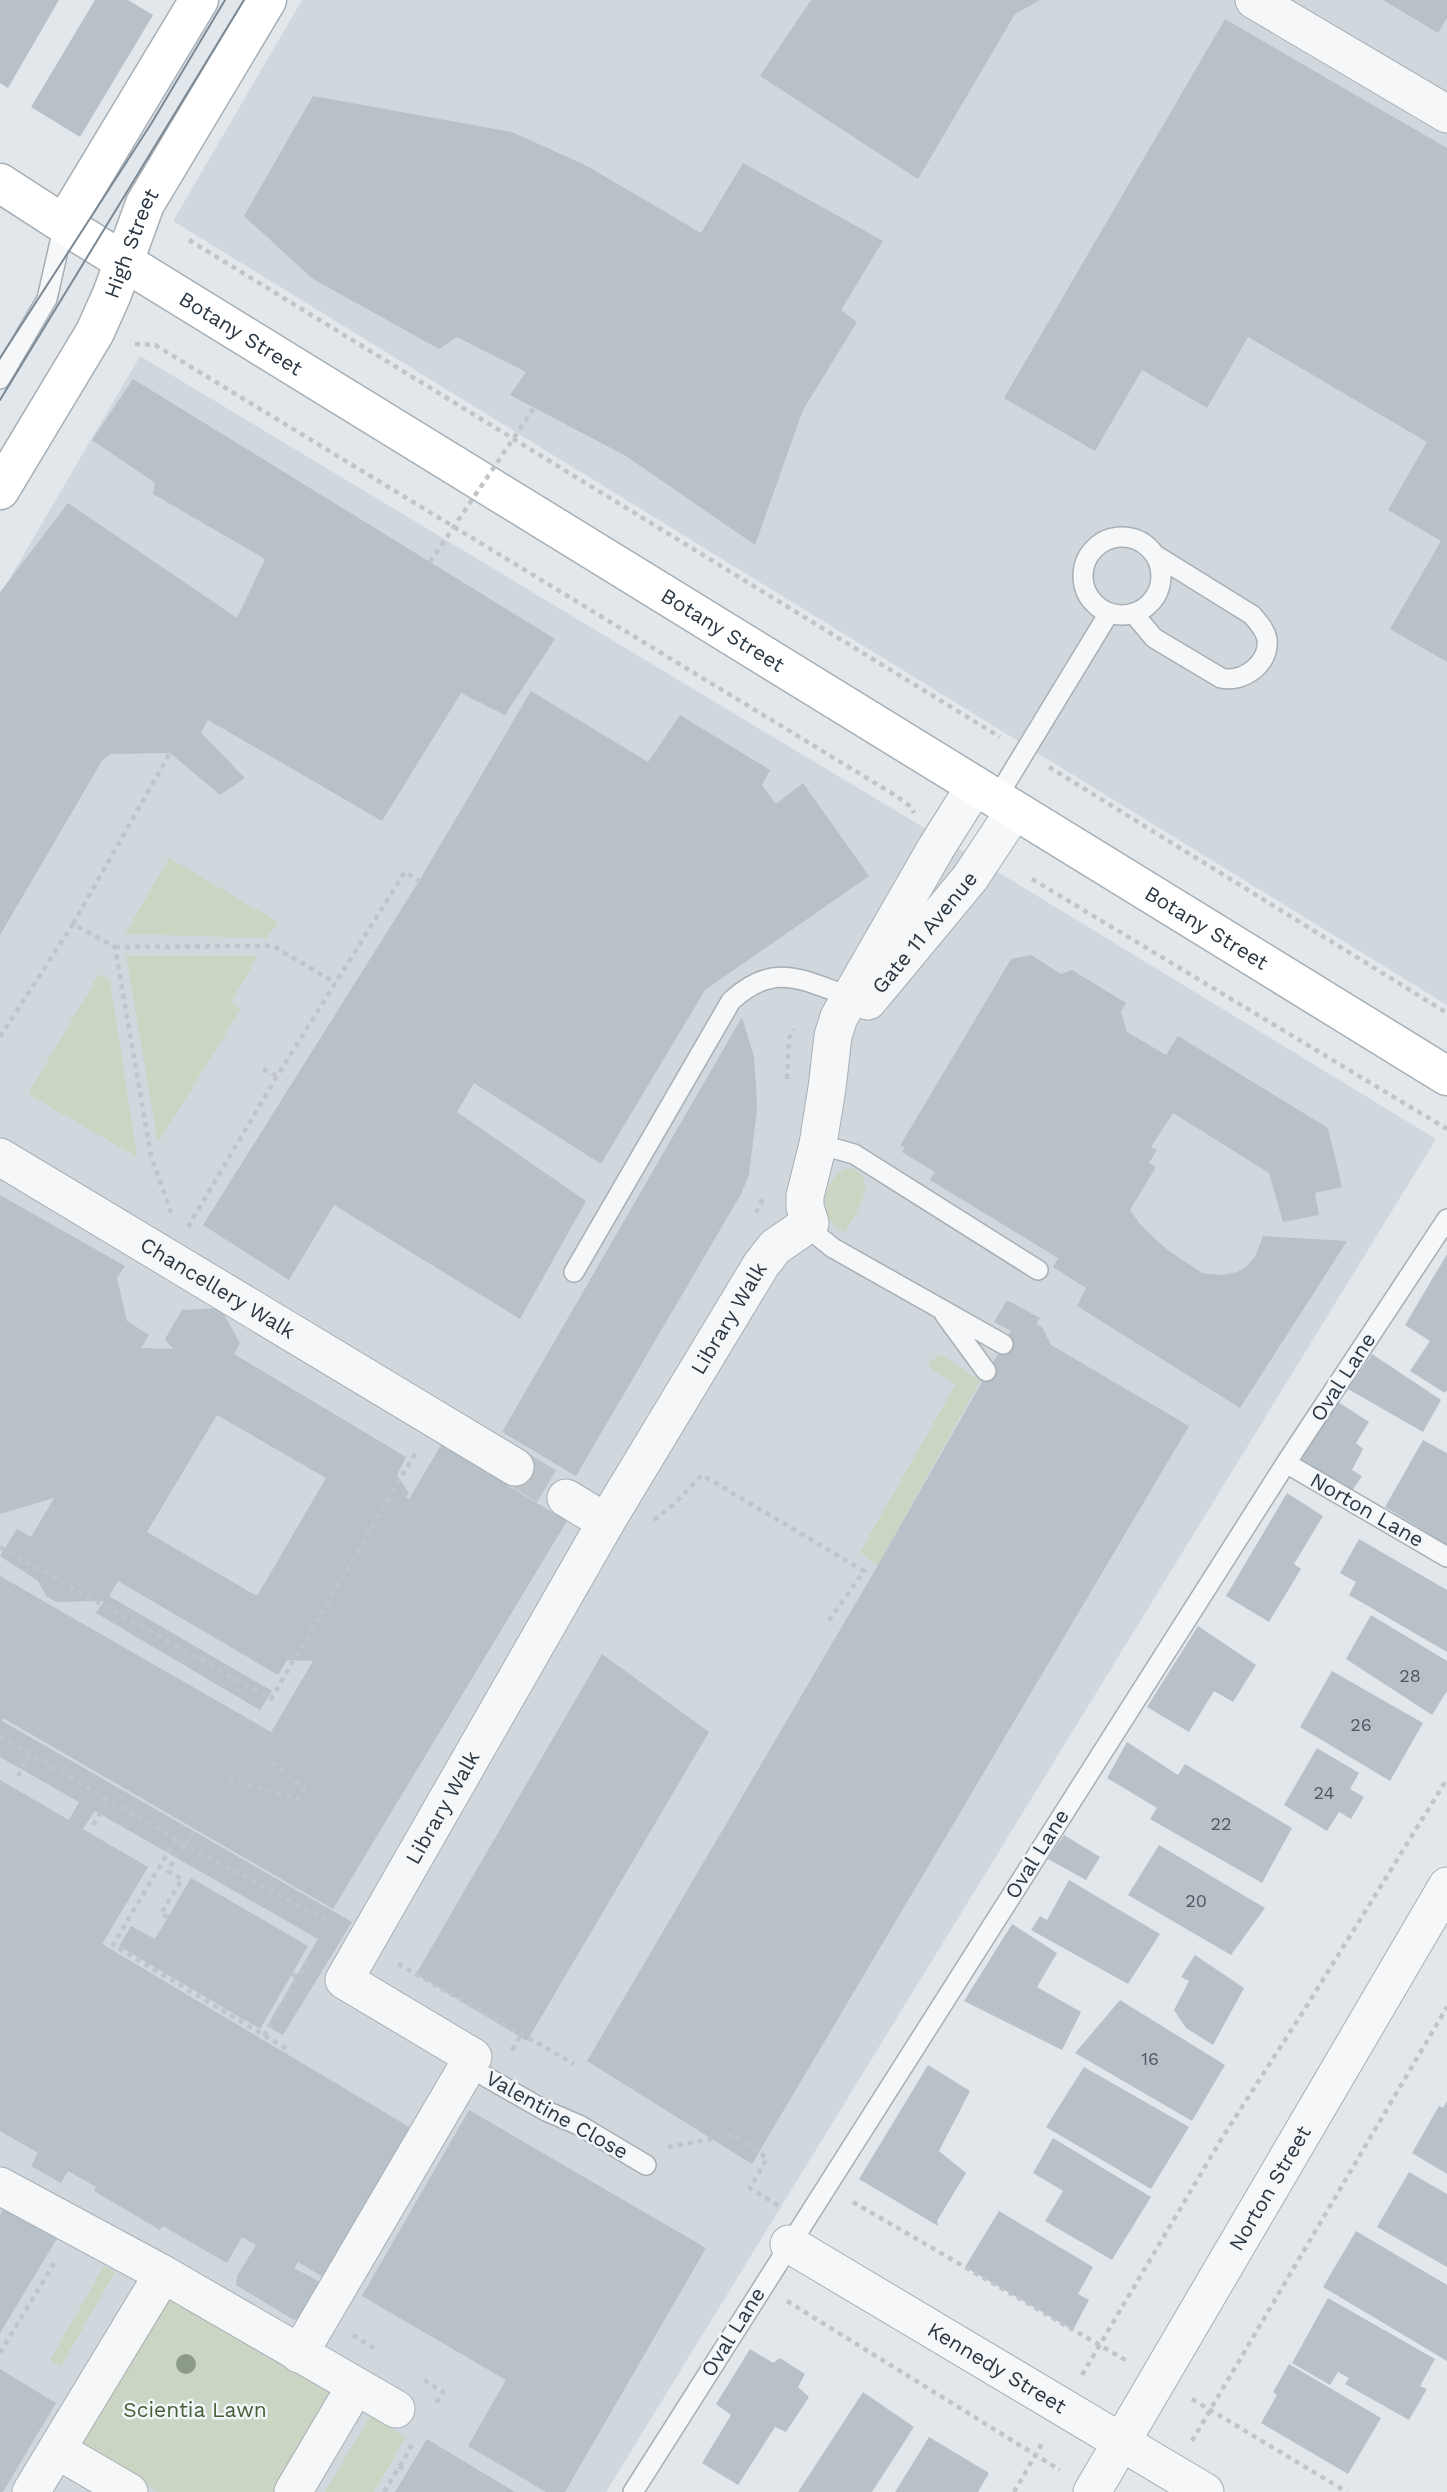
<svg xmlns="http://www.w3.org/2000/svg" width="1447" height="2492" font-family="'Work Sans',sans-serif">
  <rect width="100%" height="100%" fill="#e2e7eb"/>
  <path fill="#d0d7dd" d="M 302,0 L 1447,0 L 1447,1005 L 173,221 Z
    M 140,356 L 1011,880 L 1436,1139 L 606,2492 L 0,2492 L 0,595 Z"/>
  <path fill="#cbd5c3" d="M 169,858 L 278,922 L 267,938 L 125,934 Z
    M 126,956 L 258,956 L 231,1002 L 241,1009 L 158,1143 Z
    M 99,974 L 110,980 L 137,1157 L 28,1094 Z
    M 850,1168 C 882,1177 854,1215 845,1233 C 840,1230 835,1228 832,1223 C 818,1204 827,1173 850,1168 Z
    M 941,1355 L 980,1381 L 878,1565 L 860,1552 L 956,1384 L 928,1367 L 930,1361 Z
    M 104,2266 L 115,2272 L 61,2366 L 50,2360 Z
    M 165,2297 L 334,2396 L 278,2492 L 159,2492 L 78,2445 Z
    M 370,2416 L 406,2437 L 374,2492 L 325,2492 Z"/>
  <path fill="#b9c1c8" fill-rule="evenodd" d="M 0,0 L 59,0 L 8,88 L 0,83 Z
    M 95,0 L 128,0 L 153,15 L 80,137 L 31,107 Z
    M 811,0 L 1040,0 L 1015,14 L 918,179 L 760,76 Z
    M 1383,0 L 1447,0 L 1447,18 L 1438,33 Z
    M 1225,19 L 1447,148 L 1447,662 L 1390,629 L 1441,541 L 1388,510 L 1427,442 L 1248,337 L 1207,408 L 1142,370 L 1095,451 L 1004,398 Z
    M 313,96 L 512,132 L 587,166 L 701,233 L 743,163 L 883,241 L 841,310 L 857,322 L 803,410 L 755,545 L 626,456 L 510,395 L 526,372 L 457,337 L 439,349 L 313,279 L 244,216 Z
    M 133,379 L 555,639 L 505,715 L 461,693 L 382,821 L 208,720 L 201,733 L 245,778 L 220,795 L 170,753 L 110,754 L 102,761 L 0,935 L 0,592 L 68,503 L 237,618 L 265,559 L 153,494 L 155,483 L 92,440 Z
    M 531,691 L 648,762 L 680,715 L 770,770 L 762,785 L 776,804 L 803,783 L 869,876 L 705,990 L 601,1164 L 474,1083 L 457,1112 L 586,1201 L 520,1319 L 334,1205 L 289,1280 L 203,1225 L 419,881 Z
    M 1031,955 L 1061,974 L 1072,970 L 1126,1003 L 1121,1012 L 1127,1032 L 1166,1055 L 1178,1036 L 1328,1128 L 1342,1187 L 1315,1193 L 1319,1215 L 1283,1222 L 1269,1173 L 1173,1113 L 1151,1147 L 1157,1150 L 1149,1163 L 1156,1167 L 1130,1210 L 1140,1224 L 1166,1249 L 1202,1273 L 1221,1275 L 1237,1272 L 1246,1267 L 1255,1257 L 1263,1236 L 1347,1241 L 1240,1408 L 1077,1306 L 1086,1288 L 1053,1267 L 1058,1258 L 930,1180 L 935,1172 L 902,1152 L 905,1147 L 900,1146 L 1011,959 Z
    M 742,1017 L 754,1057 L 756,1086 L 757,1110 L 749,1175 L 741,1194 L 576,1476 L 502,1432 Z
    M 0,1195 L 125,1266 L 117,1278 L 127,1321 L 149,1335 L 141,1348 L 173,1349 L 165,1339 L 182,1310 L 218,1308 L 222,1311 L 240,1343 L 234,1354 L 406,1457 L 397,1475 L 409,1493 L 406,1497 L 409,1499 L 441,1445 L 567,1521 L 333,1909 L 3,1718 L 2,1721 L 352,1922 L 283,2035 L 267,2026 L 318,1939 L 95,1811 L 83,1829 L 148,1867 L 102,1944 L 411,2128 L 323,2277 L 298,2262 L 294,2268 L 320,2282 L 300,2317 L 294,2320 L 236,2285 L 237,2276 L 256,2245 L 242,2237 L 227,2263 L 163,2226 L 160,2230 L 94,2191 L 96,2187 L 68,2171 L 61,2183 L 31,2166 L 38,2153 L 0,2131 L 0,1780 L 69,1820 L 79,1802 L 0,1757 L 0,1576 L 271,1732 L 313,1661 L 287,1660 L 278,1675 L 118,1581 L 109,1596 L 272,1691 L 260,1710 L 96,1613 L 104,1601 L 56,1602 L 46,1596 L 38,1581 L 0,1556 L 17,1529 L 31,1537 L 54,1498 L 0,1514 ZM 217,1415 L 326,1478 L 257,1596 L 147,1532 Z
    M 1447,1254 L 1447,1390 L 1445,1393 L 1410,1371 L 1430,1341 L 1405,1325 Z
    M 1007,1300 L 1040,1318 L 1036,1324 L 1042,1327 L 1051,1345 L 1189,1426 L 752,2164 L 587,2061 L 878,1565 L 1011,1331 L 994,1322 Z
    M 1372,1354 L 1441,1400 L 1423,1432 L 1348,1389 Z
    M 1335,1400 L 1369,1422 L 1356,1443 L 1363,1449 L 1352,1470 L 1362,1476 L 1352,1491 L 1300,1459 Z
    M 1423,1440 L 1447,1453 L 1447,1545 L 1385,1507 Z
    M 1287,1493 L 1323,1516 L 1294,1564 L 1301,1569 L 1269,1622 L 1226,1596 Z
    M 1359,1539 L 1447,1590 L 1447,1652 L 1349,1595 L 1356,1582 L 1340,1573 Z
    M 1371,1615 L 1447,1661 L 1447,1691 L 1432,1715 L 1346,1659 Z
    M 1198,1626 L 1256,1665 L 1233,1702 L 1214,1691 L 1189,1732 L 1147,1707 Z
    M 602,1654 L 709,1732 L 527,2041 L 416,1974 Z
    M 1332,1671 L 1423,1723 L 1390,1781 L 1300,1727 Z
    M 1127,1742 L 1178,1775 L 1185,1764 L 1292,1828 L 1262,1883 L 1150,1819 L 1157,1808 L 1107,1778 Z
    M 1317,1748 L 1359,1773 L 1350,1789 L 1364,1797 L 1351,1819 L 1339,1812 L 1327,1831 L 1284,1805 Z
    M 1064,1835 L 1100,1857 L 1086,1880 L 1048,1859 Z
    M 1159,1845 L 1265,1908 L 1231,1955 L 1128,1895 Z
    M 191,1878 L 308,1946 L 260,2029 L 119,1946 L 131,1926 L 155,1939 Z
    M 1069,1880 L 1160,1934 L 1128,1984 L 1031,1930 L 1040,1916 L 1047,1920 Z
    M 1012,1924 L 1057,1953 L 1037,1987 L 1081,2012 L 1062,2050 L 964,2001 Z
    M 1195,1955 L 1244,1988 L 1213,2045 L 1186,2028 L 1174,2010 L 1189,1981 L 1181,1977 Z
    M 1120,2000 L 1225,2065 L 1192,2121 L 1075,2053 Z
    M 928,2065 L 970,2091 L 939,2151 L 966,2173 L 937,2221 L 938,2226 L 859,2179 Z
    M 1084,2067 L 1189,2127 L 1151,2189 L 1046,2127 Z
    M 1447,2101 L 1447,2174 L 1412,2153 L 1439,2106 L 1443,2108 Z
    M 469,2110 L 706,2248 L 565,2492 L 546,2492 L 468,2446 L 506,2380 L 362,2296 Z
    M 1053,2138 L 1151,2197 L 1112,2260 L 1045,2221 L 1063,2191 L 1033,2173 Z
    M 1409,2172 L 1447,2194 L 1447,2267 L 1377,2227 Z
    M 6,2205 L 58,2237 L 0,2333 L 0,2215 Z
    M 999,2211 L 1093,2267 L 1078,2294 L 1089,2300 L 1073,2330 L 965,2267 Z
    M 1356,2231 L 1447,2285 L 1447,2361 L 1323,2287 Z
    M 1328,2298 L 1435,2359 L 1420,2386 L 1427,2389 L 1409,2420 L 1345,2384 L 1349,2378 L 1338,2372 L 1330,2385 L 1292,2363 Z
    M 750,2349 L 773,2363 L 780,2358 L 805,2374 L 798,2387 L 809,2397 L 786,2432 L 775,2427 L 738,2485 L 702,2463 L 731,2415 L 716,2404 Z
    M 1289,2364 L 1381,2418 L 1348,2474 L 1261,2423 L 1277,2395 L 1273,2392 Z
    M 0,2369 L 56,2403 L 3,2492 L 0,2492 Z
    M 863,2392 L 914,2427 L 872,2492 L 798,2492 Z
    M 929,2437 L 989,2473 L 978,2492 L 895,2492 Z
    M 427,2439 L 515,2492 L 395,2492 Z"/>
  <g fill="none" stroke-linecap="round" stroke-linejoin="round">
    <path stroke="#bdc4c9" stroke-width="37" stroke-dasharray="37 18" stroke-linecap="butt" d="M 515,1467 L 566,1498"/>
    <g stroke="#a7afb5" stroke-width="22">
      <path id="lane" d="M 0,379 L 47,299 L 64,224
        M1083 576a39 39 0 1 1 78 0a39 39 0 1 1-78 0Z
        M 1133,613 L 1154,638 L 1221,678 C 1243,683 1270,664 1267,639 C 1265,629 1258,622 1252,615 L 1157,556
        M 996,799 L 1109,613
        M 818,1144 L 854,1154 L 1038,1270
        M 810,1223 L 818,1236 L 833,1248 L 1003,1344
        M 574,1272 L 731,1001 C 775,960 803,981 851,997
        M 945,1315 L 986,1371
        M 1286,1463 L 1447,1557
        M 467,2066 L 546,2111 L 579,2125 L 646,2165
        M 633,2492 L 1286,1463 L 1447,1219"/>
    </g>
    <g stroke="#a7afb5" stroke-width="39">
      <g id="street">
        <path d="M 1254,0 L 1447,114"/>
        <path id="s1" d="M 868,1001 L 970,878 L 1015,810"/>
        <path id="s2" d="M 0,1157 L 515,1467"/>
        <path d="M 566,1498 L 606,1522"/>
        <path d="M 0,2186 L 163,2274 L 396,2409"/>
        <path id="s3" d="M 789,2244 L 1205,2492"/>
        <path id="s4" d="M 299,2354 L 473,2057 L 344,1980 L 606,1522 L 761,1265 L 775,1247 L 810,1223 L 805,1207 L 805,1196 L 818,1144 L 827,1088 L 833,1036 L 839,1017 L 936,848 L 975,786"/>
        <path d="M 57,2450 L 129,2492"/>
        <path d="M 31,2492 L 163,2274"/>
        <path d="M 293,2492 L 355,2387"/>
        <path id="s5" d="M 1092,2492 L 1447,1886"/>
      </g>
    </g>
    <g stroke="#a7afb5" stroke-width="41">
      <g id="secondary">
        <path id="s6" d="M 0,183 L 79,234 L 1447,1076"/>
        <path d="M 64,224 L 199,0"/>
        <path id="s7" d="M 0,490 L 95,332 L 112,294 L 145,204 L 267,0"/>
      </g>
    </g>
    <path stroke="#c0c5ca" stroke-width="4.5" stroke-dasharray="5 5" stroke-linecap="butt" d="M 189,240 L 1000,737
      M 135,344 L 155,345 L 898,797 L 911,807 L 914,813
      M 1049,767 L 1447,1013
      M 1032,879 L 1447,1129
      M 73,924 L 170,753
      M 115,947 L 273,946 L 336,983
      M 0,1037 L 73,924 L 115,947 L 151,1156 L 172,1215
      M 263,1069 L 277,1076
      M 787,1079 L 789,1038 L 794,1029
      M 756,1213 L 764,1196
      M 188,1227 L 277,1076 L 405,872 L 419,881
      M 654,1520 L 673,1505 L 702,1475 L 864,1571 L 828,1622
      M 0,1547 L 271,1699 L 416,1452
      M 0,1736 L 184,1844 L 330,1922 L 329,1924
      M 18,1776 L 30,1754
      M 228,1780 L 298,1798 L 304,1788 L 267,1759
      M 93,1825 L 109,1800
      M 176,1839 L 113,1945 L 287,2049 L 285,2053
      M 185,1845 L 196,1829
      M 168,1917 L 161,1914 L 182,1879 L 168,1871 L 184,1844
      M 398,1964 L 574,2064
      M 292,1974 L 298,1977 L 309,1959
      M 264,2036 L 298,1977
      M 512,2050 L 522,2033
      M 668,2147 L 734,2135 L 767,2158 L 750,2188 L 779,2206
      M 853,2202 L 1127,2361
      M 787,2301 L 1060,2470
      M 353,2335 L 378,2351
      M 0,2353 L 56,2260
      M 1082,2375 L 1222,2138 L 1308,2004 L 1447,1779
      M 424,2380 L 443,2392 L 434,2407
      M 1192,2399 L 1347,2492
      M 1192,2441 L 1447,2007
      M 399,2466 L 407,2472
      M 384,2492 L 412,2445
      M 1014,2492 L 1044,2440"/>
    <use href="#lane" stroke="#f5f7f9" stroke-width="19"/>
    <use href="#street" stroke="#f5f7f9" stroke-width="37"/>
    <use href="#secondary" stroke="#fff" stroke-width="38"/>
    <path stroke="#7b8995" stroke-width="2" d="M 0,358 L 151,124 L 225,0
      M 0,400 L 244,0"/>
    <path stroke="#c0c5ca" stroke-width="4.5" stroke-dasharray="5 5" stroke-linecap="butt" d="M 430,562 L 534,408"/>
  </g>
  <circle fill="#8c9c88" cx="186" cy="2364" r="10"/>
  <g text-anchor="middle" stroke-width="5" stroke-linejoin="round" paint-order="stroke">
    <g font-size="18" fill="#4e5a64">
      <text x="1410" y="1682">28</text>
      <text x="1361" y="1731">26</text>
      <text x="1324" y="1799">24</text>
      <text x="1221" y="1830">22</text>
      <text x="1196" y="1907">20</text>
      <text x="1150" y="2065">16</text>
    </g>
    <g font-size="21" fill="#2a3743" stroke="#f2f6f8">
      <text dy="7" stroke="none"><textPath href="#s7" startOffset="280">High Street</textPath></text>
      <text dy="7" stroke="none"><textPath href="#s6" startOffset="284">Botany Street</textPath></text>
      <text dy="7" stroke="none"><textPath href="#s6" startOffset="850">Botany Street</textPath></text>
      <text dy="7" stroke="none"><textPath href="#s6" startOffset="1418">Botany Street</textPath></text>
      <text dy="7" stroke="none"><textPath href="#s1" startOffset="89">Gate 11 Avenue</textPath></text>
      <text dy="7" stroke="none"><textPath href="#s2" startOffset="254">Chancellery Walk</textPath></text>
      <text dy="7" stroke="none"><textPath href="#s4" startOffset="1260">Library Walk</textPath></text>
      <text transform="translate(1343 1377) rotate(-57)" y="7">Oval Lane</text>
      <text transform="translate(1367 1510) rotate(30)" y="7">Norton Lane</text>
      <text dy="7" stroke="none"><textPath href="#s4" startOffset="693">Library Walk</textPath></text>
      <text transform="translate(1037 1854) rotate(-58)" y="7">Oval Lane</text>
      <text transform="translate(557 2115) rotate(29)" y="7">Valentine Close</text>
      <text dy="7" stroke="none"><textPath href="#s5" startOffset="352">Norton Street</textPath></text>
      <text transform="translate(733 2332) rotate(-58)" y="7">Oval Lane</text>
      <text dy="7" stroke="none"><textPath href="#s3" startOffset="242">Kennedy Street</textPath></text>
    </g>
    <g font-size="21" fill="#465f37" stroke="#f2f6f8">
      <text x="195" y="2417">Scientia Lawn</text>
    </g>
  </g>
</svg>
